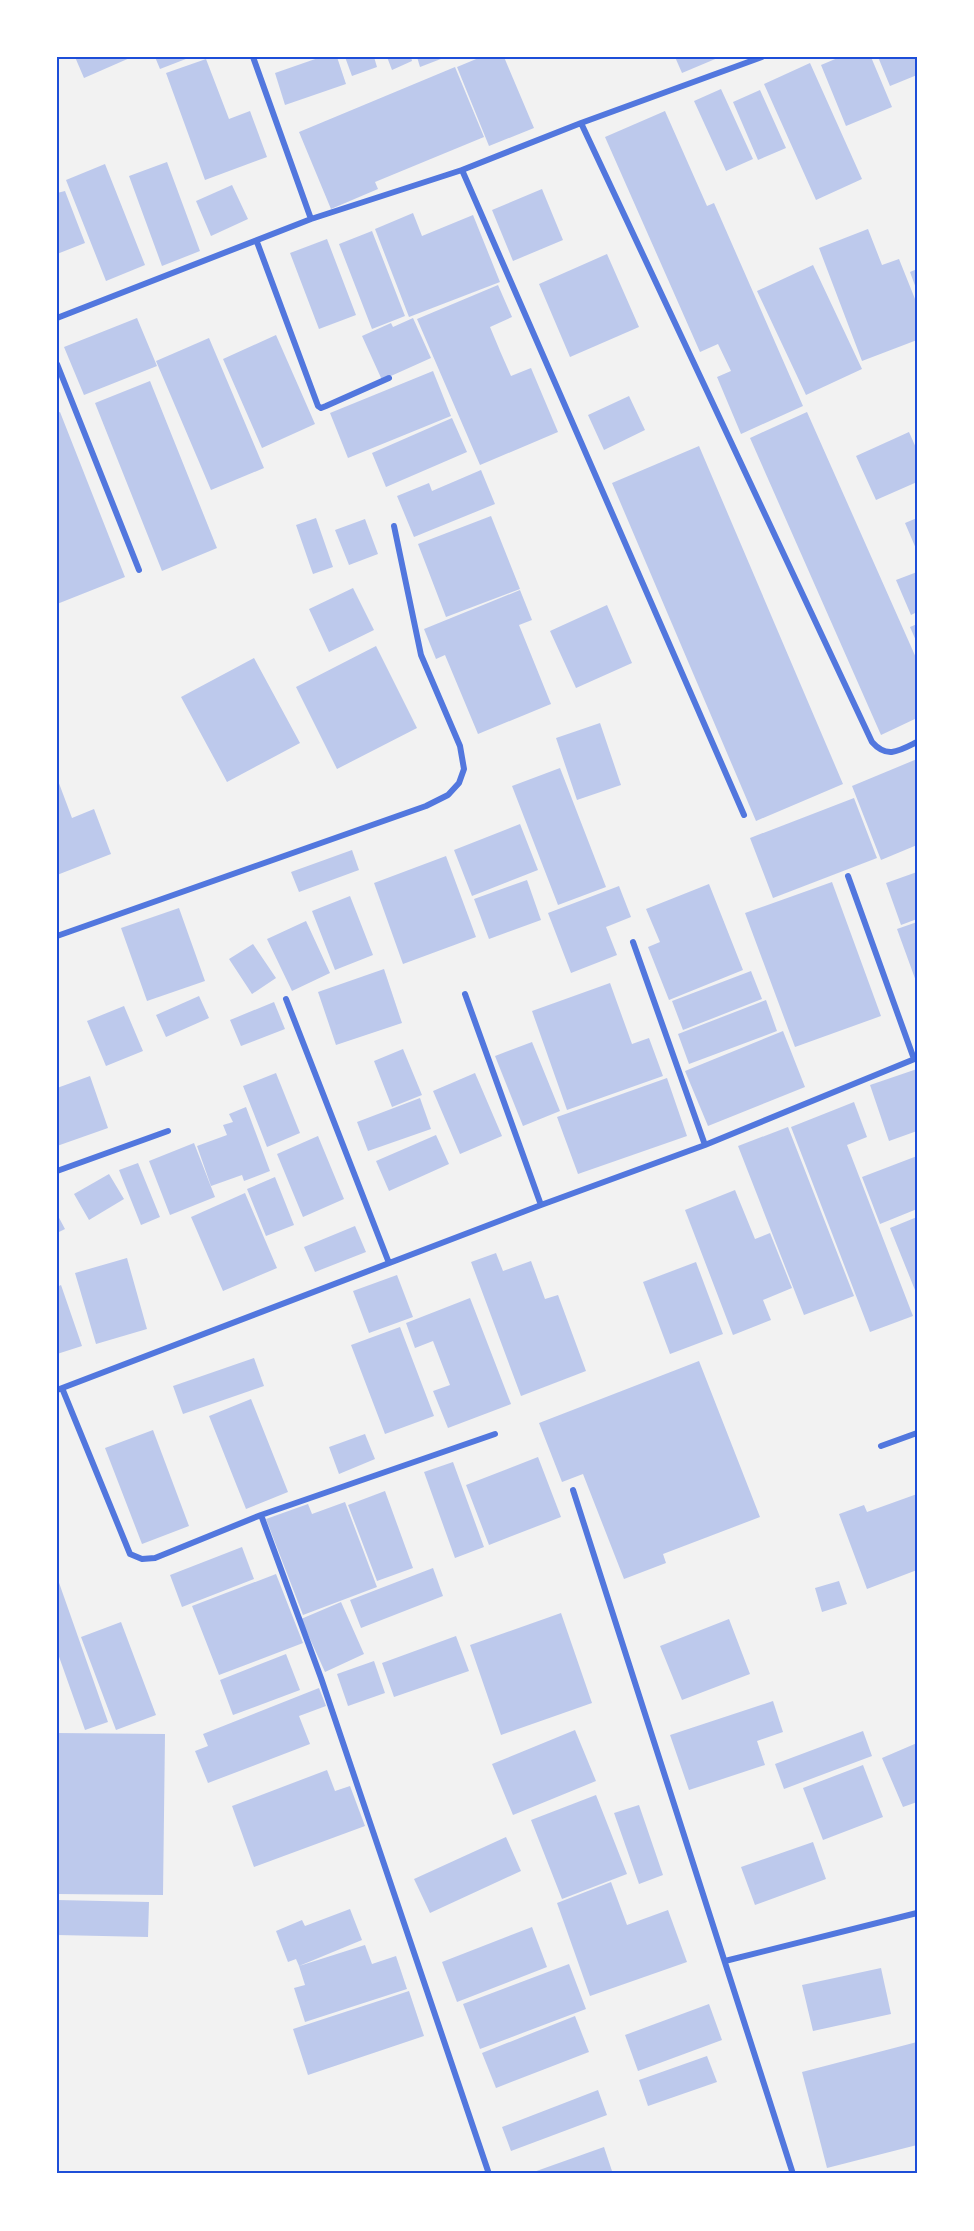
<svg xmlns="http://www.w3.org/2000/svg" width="974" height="2231" font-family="'Open Sans',sans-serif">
  <rect width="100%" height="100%" fill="#f2f2f2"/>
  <path fill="#bdc9ec" d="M 75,57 L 132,57 L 84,78 Z
    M 155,57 L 191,57 L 160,69 Z
    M 321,57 L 337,57 L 346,84 L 285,105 L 275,73 Z
    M 345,57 L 374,57 L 377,67 L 352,76 Z
    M 387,57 L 411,57 L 412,61 L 392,70 Z
    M 417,57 L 446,57 L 420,67 Z
    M 481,57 L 504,57 L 534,128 L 489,146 L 457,67 Z
    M 675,57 L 720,57 L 682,73 Z
    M 840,57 L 871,57 L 892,107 L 846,126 L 821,65 Z
    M 878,57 L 916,57 L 917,75 L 890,86 Z
    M 206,59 L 229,119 L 250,111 L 267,157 L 205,180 L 166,73 Z
    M 810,63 L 862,179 L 816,200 L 764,84 Z
    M 455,67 L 484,137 L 375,182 L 378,189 L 331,209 L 299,132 Z
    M 721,89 L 753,159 L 726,171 L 694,101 Z
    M 760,90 L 786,148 L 758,160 L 733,102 Z
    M 665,111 L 707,206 L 714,203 L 803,406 L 741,434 L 717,377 L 731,371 L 718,344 L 700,352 L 605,137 Z
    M 167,162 L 200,251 L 162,266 L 129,176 Z
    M 105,164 L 145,265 L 106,281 L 66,180 Z
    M 232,185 L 248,219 L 211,236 L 196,201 Z
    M 542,189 L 563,240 L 513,261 L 492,210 Z
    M 65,191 L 85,243 L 57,254 L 57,193 Z
    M 413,213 L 422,236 L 473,215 L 500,282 L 409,317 L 375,229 Z
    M 868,229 L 882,265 L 899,259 L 917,304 L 917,340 L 862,361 L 819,248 Z
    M 372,231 L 405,316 L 372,329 L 339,244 Z
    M 327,239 L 356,315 L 319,329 L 290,253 Z
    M 607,254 L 639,327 L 570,357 L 539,284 Z
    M 813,265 L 862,369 L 806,395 L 757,291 Z
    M 917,269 L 917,291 L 910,272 Z
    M 498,285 L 512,317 L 490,327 L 500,351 L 511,376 L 531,368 L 558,432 L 480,465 L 417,319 Z
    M 137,318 L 157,366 L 84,395 L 64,347 Z
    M 413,318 L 431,358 L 382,380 L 362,336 L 391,323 L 393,327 Z
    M 276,335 L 315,424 L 262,448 L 223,359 Z
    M 209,338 L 264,468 L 211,490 L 156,361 Z
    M 433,371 L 451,416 L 348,458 L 330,413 Z
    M 150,381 L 217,548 L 162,571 L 95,403 Z
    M 629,396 L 645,430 L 604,450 L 588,415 Z
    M 60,412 L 125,577 L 57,604 L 57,413 Z
    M 807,412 L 917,660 L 917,718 L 881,735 L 750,438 Z
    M 452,418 L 467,452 L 386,487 L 372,453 Z
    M 909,432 L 917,450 L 917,482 L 876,500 L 856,456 Z
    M 699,446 L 843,784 L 756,821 L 612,483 Z
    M 481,470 L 495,504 L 414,537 L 397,496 L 429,483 L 432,491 Z
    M 491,516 L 520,589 L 446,617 L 418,544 Z
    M 316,518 L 333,567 L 313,574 L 296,525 Z
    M 917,518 L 917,551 L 905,523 Z
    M 365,519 L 378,554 L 349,565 L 335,530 Z
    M 917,572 L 917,612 L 911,615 L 896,580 Z
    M 353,588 L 374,630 L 329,652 L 309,609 Z
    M 520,590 L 532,620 L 519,625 L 551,704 L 478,734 L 445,655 L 436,659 L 424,629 Z
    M 607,605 L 632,663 L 576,688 L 550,631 Z
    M 917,624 L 917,643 L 910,627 Z
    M 376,646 L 417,728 L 337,769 L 296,687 Z
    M 254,658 L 300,743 L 227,782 L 181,697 Z
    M 600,723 L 621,785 L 577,800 L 556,738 Z
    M 917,759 L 917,845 L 881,860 L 852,786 Z
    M 560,768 L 606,887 L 558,905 L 512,786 Z
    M 57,778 L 72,818 L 94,809 L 111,854 L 57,875 Z
    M 854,798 L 877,858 L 773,898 L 750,838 Z
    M 520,824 L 538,870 L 472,896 L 454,850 Z
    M 352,850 L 359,870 L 299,892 L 291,872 Z
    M 446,856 L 476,937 L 403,964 L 374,883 Z
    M 917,872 L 917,919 L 901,925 L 886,883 Z
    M 527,880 L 541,920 L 489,939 L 474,899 Z
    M 832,882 L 881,1016 L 795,1047 L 745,913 Z
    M 709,884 L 743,970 L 669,1000 L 648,947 L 660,942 L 646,909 Z
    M 619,886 L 631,917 L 606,927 L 617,955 L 571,973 L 548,913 Z
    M 350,896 L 373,955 L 335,970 L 312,911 Z
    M 179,908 L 205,981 L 147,1001 L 121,928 Z
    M 306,921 L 330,973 L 292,991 L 267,939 Z
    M 917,922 L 917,984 L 897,929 Z
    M 253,944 L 276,978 L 252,994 L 229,959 Z
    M 384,969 L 402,1023 L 336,1045 L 318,992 Z
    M 751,971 L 762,999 L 683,1030 L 672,1001 Z
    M 610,983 L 632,1044 L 649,1038 L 663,1076 L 567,1110 L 532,1011 Z
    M 199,996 L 209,1018 L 166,1037 L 156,1015 Z
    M 766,1000 L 777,1031 L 689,1064 L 678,1034 Z
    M 274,1002 L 285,1029 L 241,1046 L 230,1020 Z
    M 124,1006 L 143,1051 L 106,1066 L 87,1021 Z
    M 783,1031 L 805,1087 L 708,1126 L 685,1071 Z
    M 532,1042 L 560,1111 L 523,1126 L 495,1056 Z
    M 403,1049 L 422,1095 L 392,1107 L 374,1061 Z
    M 917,1069 L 917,1131 L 889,1141 L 870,1085 Z
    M 276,1073 L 300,1133 L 267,1147 L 243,1086 Z
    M 475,1073 L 502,1136 L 460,1154 L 433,1091 Z
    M 90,1076 L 108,1128 L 57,1146 L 57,1088 Z
    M 667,1078 L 687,1136 L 578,1174 L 557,1117 Z
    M 420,1098 L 431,1129 L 368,1151 L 357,1122 Z
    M 854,1102 L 867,1137 L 847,1145 L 913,1316 L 870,1332 L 791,1127 Z
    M 246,1107 L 270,1171 L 244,1181 L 242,1175 L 211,1186 L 197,1146 L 227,1135 L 223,1125 L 233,1122 L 229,1114 Z
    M 788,1127 L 854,1296 L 804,1315 L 738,1146 Z
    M 436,1135 L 449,1164 L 389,1191 L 376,1161 Z
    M 318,1136 L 344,1199 L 303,1217 L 277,1154 Z
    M 194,1143 L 215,1197 L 170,1215 L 149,1161 Z
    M 917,1156 L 917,1209 L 880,1224 L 862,1177 Z
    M 138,1163 L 160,1217 L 141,1225 L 119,1170 Z
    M 109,1174 L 124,1199 L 89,1220 L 74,1194 Z
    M 275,1177 L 294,1225 L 266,1236 L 247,1189 Z
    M 735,1190 L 755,1239 L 770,1233 L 792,1288 L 763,1300 L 771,1320 L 733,1335 L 685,1210 Z
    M 245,1193 L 277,1268 L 223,1291 L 191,1217 Z
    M 57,1214 L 65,1229 L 57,1233 Z
    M 917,1217 L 917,1295 L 890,1228 Z
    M 355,1226 L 366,1252 L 315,1272 L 304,1247 Z
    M 496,1253 L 503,1271 L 531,1261 L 545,1299 L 558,1295 L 586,1371 L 521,1396 L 471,1262 Z
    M 127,1258 L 147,1329 L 96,1344 L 75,1273 Z
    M 696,1262 L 723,1334 L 670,1354 L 643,1282 Z
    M 397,1275 L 413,1317 L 369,1333 L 353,1291 Z
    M 61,1285 L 82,1346 L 57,1354 L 57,1287 Z
    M 470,1298 L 511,1404 L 448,1428 L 433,1391 L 450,1385 L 433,1341 L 415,1348 L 406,1323 Z
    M 400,1327 L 434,1416 L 385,1434 L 351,1345 Z
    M 254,1358 L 264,1386 L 183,1414 L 173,1386 Z
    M 699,1361 L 760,1517 L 663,1554 L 666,1563 L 624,1579 L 583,1474 L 562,1482 L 539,1423 Z
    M 251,1399 L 288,1492 L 246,1509 L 209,1416 Z
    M 153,1430 L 189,1526 L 142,1544 L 105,1448 Z
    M 365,1434 L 375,1459 L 339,1474 L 329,1447 Z
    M 538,1457 L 561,1517 L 489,1545 L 466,1485 Z
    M 453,1462 L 484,1547 L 455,1558 L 424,1472 Z
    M 385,1491 L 413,1568 L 377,1581 L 348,1505 Z
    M 917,1494 L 917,1570 L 867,1589 L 839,1514 L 864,1505 L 867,1512 Z
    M 345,1502 L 377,1587 L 303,1615 L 266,1519 L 308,1504 L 312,1514 Z
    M 242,1547 L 254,1579 L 182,1607 L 170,1575 Z
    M 433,1568 L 443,1596 L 361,1628 L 350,1600 Z
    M 276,1574 L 303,1643 L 219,1675 L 192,1606 Z
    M 57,1577 L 108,1722 L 85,1730 L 57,1651 Z
    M 839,1581 L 847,1604 L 822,1612 L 815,1588 Z
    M 341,1602 L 364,1654 L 325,1672 L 301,1619 Z
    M 561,1613 L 592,1703 L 501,1735 L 470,1645 Z
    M 729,1619 L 750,1674 L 682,1700 L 660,1646 Z
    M 121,1622 L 156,1715 L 116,1730 L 81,1637 Z
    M 456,1636 L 469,1671 L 394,1697 L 382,1663 Z
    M 286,1654 L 300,1690 L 233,1715 L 220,1680 Z
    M 374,1661 L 385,1693 L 348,1706 L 337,1674 Z
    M 319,1688 L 326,1706 L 299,1716 L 310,1744 L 208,1783 L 195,1751 L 208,1746 L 203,1734 Z
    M 773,1701 L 783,1732 L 757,1741 L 765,1765 L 689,1790 L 670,1735 Z
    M 575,1730 L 596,1781 L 513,1815 L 492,1764 Z
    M 863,1731 L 872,1756 L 784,1789 L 775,1764 Z
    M 57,1733 L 165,1734 L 163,1895 L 57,1894 Z
    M 917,1743 L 917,1802 L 903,1807 L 882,1758 Z
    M 863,1765 L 883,1817 L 823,1840 L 803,1788 Z
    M 327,1770 L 335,1791 L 350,1786 L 365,1826 L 254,1867 L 232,1806 Z
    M 596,1795 L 627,1874 L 562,1899 L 531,1820 Z
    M 639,1805 L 663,1875 L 639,1884 L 614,1813 Z
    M 506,1837 L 521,1871 L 430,1913 L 414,1879 Z
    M 813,1842 L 826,1879 L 755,1905 L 741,1867 Z
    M 611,1882 L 627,1925 L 668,1910 L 687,1962 L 590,1996 L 557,1903 Z
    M 57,1900 L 149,1902 L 148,1937 L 57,1935 Z
    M 350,1909 L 362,1940 L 299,1966 L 296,1959 L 288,1962 L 276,1931 L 302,1920 L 305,1926 Z
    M 532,1927 L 547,1967 L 457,2002 L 442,1962 Z
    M 365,1945 L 372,1964 L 396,1956 L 407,1989 L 305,2022 L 294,1988 L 305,1985 L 299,1966 Z
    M 569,1964 L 586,2009 L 480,2049 L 463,2004 Z
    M 881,1968 L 891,2014 L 813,2031 L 802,1985 Z
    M 409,1991 L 424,2036 L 308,2075 L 293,2029 Z
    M 709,2004 L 722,2040 L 638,2071 L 625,2035 Z
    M 575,2016 L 589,2052 L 496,2088 L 482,2053 Z
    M 917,2042 L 917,2145 L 827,2168 L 802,2072 Z
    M 707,2056 L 717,2082 L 648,2106 L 639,2080 Z
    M 598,2090 L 607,2115 L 511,2151 L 502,2127 Z
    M 604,2147 L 613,2174 L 528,2174 Z"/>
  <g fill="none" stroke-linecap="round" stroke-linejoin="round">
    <path stroke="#5277de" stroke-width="6" d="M 253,57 L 311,219
      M 581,123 L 872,742 C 887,759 899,751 917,742
      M 462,170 L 744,815
      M 257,242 L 318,406 L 321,408 L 326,406 L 389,378
      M 57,318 L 311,219 L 462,170 L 581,123 L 762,57
      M 57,364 L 139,570
      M 848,876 L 914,1059
      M 57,936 L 426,806 L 448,795 L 459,783 L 464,769 L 460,746 L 421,655 L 394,526
      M 633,942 L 705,1145
      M 465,994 L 541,1205
      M 286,999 L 389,1263
      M 57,1171 L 168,1131
      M 62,1388 L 130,1554 L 142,1559 L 155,1558 L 261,1515 L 495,1434
      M 57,1390 L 541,1205 L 705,1145 L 917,1058
      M 881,1446 L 917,1433
      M 573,1490 L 793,2174
      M 261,1515 L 321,1678 L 489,2174
      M 725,1961 L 917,1913"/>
  </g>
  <rect width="974" height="2231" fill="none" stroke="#ffffff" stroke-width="117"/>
  <rect x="58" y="58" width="858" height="2114" fill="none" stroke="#1d4ed8" stroke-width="2"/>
</svg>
